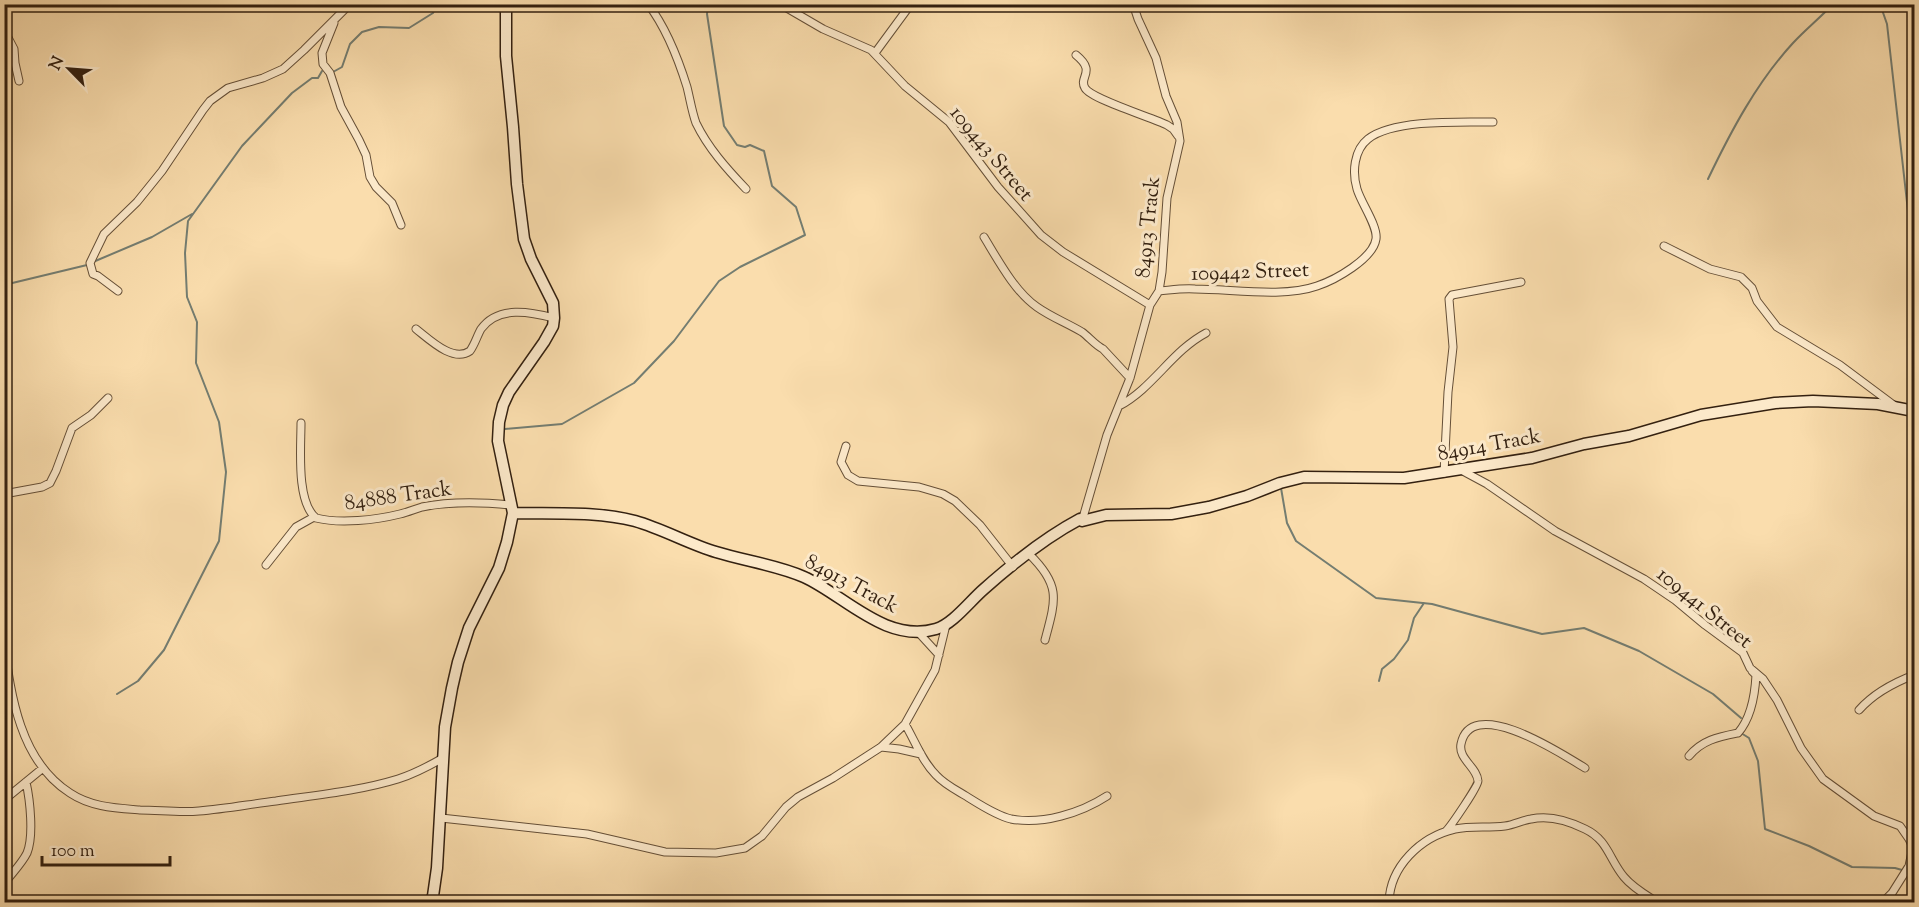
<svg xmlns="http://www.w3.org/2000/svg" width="1919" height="907" font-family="'Sorts Mill Goudy',serif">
  <rect width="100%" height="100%" fill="#faddad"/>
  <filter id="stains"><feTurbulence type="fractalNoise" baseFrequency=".00333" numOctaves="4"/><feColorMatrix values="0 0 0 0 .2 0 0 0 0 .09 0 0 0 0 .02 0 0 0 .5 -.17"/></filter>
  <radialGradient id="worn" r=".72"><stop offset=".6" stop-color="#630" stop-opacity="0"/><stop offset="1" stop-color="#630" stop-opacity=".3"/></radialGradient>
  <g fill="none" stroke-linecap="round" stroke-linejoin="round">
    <path stroke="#747d71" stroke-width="2" d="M 1880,4 L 1887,24 L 1912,247
      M 333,72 L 342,67 L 350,44 L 362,32 L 379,27 L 409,28 L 433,13 L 437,4
      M 1708,179 C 1731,131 1757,82 1793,43 C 1806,29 1820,18 1833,4
      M 93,262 L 152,237 L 192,214
      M 4,285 L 87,265
      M 505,429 L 562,424 L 634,383 L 674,341 L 719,281 L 740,267 L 805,235 L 796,207 L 772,186 L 764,151 L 750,145 L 745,147 L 737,145 L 724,126 L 707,14 L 708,4
      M 1281,488 L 1287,523 L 1296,541 L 1376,598 L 1432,604 L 1542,634 L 1584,628 L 1639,651 L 1713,694 L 1741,718
      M 1379,681 L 1382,669 L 1394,659 L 1408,640 L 1414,618 L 1424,603
      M 117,694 L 138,681 L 164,650 L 219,541 L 226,472 L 219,422 L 196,363 L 197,322 L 187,297 L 185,253 L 188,221 L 242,146 L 292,93 L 312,78 L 318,78 L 322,71
      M 1741,733 L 1749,738 L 1758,761 L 1765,829 L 1809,846 L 1852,867 L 1895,868 L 1902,870
      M 1907,874 L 1914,880"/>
    <g stroke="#654f37" stroke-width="9">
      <path id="street" d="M 648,4 C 667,29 678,58 687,87 C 690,99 692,112 696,123 C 708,148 727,169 746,189
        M 780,4 L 823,29 L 871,50 L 905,86 L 949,122 L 998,187 L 1041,235 L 1063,252 L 1150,305
        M 4,16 L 5,4
        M 334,23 L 322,53 L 323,64 L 330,73 L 341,107 L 359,140 L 366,155 L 370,177 L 376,187 L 392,203 L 401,225
        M 4,30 L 14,49 L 15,63 L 19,81
        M 875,53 L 911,4
        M 1076,55 C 1097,72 1078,77 1085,88 C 1091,99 1153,118 1167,125 L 1173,129 L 1178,136
        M 984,237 C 998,260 1015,292 1037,307 C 1051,317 1067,323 1082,332 C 1089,337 1095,345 1103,349 L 1130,378
        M 1664,246 L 1710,269 L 1741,277 L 1752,288 L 1757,301 L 1777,327 L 1840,365 L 1895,406
        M 118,291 L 98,276 L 93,274 L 90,263 L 104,234 L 137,202 L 162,171 L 203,110 L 210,101 L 228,88 L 263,78 L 283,69 L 304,50 L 350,4
        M 1159,291 C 1171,290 1183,288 1195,289 C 1232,289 1283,298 1317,286 C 1335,280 1373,259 1376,239 C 1378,226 1361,203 1357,189 C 1352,172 1354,150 1368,139 C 1393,119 1462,122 1493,122
        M 416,329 C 429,339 453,363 470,351 C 475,344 477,336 481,329 C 498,305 531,312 554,318
        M 1119,406 C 1153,388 1172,351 1206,333
        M 301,423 C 301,448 296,502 316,518 C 340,524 376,520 400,514 C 408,512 415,509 422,507 C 451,501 482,502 511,505
        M 846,446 L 841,462 L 848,475 L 858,481 L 919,487 L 943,494 L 955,501 L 980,525 L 1013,567
        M 1461,470 L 1487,484 L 1555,531 L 1644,579 L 1675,600 L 1705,625 L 1743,653 L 1750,668 L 1763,679 L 1777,700 L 1801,748 L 1823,779 L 1874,816 L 1900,826 L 1909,839 L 1913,847 L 1909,866 L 1892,893 L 1883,902
        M 1444,473 L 1448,392 L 1453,347 L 1449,299 L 1452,295 L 1521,282
        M 4,494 L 42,487 L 50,483 L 56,471 L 72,428 L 91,415 L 108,398
        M 1082,521 L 1107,435 L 1130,378 L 1150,305 L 1159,291 L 1162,272 L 1167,198 L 1180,141 L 1177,122 L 1166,96 L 1156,58 L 1138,19 L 1133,4
        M 1029,554 C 1061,585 1056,599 1045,640
        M 266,565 L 296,527 L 314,517
        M 918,632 L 939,655
        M 4,643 C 11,696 20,761 70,793 C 91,807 115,808 140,810 C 159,810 180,813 199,811 C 225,809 251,804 276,801 C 317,795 359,791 398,779 C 414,774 429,766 443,758
        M 1859,710 C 1874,693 1893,683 1914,675
        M 905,724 C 915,741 922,761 936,775 C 944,784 956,790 966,796 C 979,804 995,815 1011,819 C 1042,825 1081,813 1107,796
        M 881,747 L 899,749 L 921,754
        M 1689,756 C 1702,740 1718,737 1738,733 C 1751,718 1755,695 1756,675 L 1752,671
        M 4,800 L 43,768
        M 441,818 L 587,834 L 665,852 L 716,853 L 745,848 L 762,836 L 786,807 L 798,797 L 833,778 L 881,747 L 905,724 L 935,670 L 946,625
        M 1446,831 C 1451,826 1479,785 1478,781 C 1477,767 1458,759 1461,744 C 1471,694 1562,754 1585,768
        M 7,880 C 14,871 22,863 27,853 C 34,836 30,800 26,782
        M 1389,902 C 1390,867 1420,837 1455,829 C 1471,826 1488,828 1505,826 C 1514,825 1523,820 1531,819 C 1549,815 1569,821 1585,829 C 1608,840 1609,859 1624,877 C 1633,888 1646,895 1657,902"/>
    </g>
    <g stroke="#332010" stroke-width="13">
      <path id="secondary" d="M 513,513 C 554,514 596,511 635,521 C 663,529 689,544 716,552 C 745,561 777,565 804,577 C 844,595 886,644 936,629 C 953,624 970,601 984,589 C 1011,565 1048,536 1080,519 L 1082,521 L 1106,515 L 1171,514 L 1209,507 L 1247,496 L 1280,483 L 1304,477 L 1404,478 L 1532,458 L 1584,444 L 1629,436 L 1701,415 L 1775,403 L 1813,401 L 1878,404 L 1914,411
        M 430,902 L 433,896 L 437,868 L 445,727 L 452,688 L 458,662 L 469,628 L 499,568 L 507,542 L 513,513 L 498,441 L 499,422 L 503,405 L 509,392 L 544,342 L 553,326 L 554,318 L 553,303 L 531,259 L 524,239 L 517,184 L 513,127 L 506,56 L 506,4"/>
    </g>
    <use href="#street" stroke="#fce9ca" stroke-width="7"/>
    <use href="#secondary" stroke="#fce9ca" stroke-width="10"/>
  </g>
  <g text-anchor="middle" stroke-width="6" stroke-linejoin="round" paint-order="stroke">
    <g font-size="21" fill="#332010" stroke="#fce9ca">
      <text transform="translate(992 153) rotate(50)" y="7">109443 Street</text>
      <text transform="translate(1147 227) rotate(-84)" y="7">84913 Track</text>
      <text transform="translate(1250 271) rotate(-2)" y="7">109442 Street</text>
      <text transform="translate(1489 444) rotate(-10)" y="7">84914 Track</text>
      <text transform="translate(398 495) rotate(-8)" y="7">84888 Track</text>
      <text transform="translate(852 583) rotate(28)" y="7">84913 Track</text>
      <text transform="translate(1705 607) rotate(39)" y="7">109441 Street</text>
    </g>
  </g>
  <rect width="1919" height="907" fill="none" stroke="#faddad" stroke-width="24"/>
  <rect x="6" y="6" width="1907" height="895" fill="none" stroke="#332010" stroke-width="3"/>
  <rect x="12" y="12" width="1895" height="883" fill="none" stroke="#332010" stroke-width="1.5"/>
  <g transform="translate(69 69) rotate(295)" stroke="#fce9ca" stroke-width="4.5" paint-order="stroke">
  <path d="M0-4.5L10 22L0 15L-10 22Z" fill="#332010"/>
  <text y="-9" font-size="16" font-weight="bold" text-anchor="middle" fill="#332010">N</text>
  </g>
  <path d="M42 856v9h128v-9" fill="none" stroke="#332010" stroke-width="3"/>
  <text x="51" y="856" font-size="18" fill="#332010" stroke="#fce9ca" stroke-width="4.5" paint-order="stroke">100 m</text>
  <rect width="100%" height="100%" filter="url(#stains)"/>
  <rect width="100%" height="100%" fill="url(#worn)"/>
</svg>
